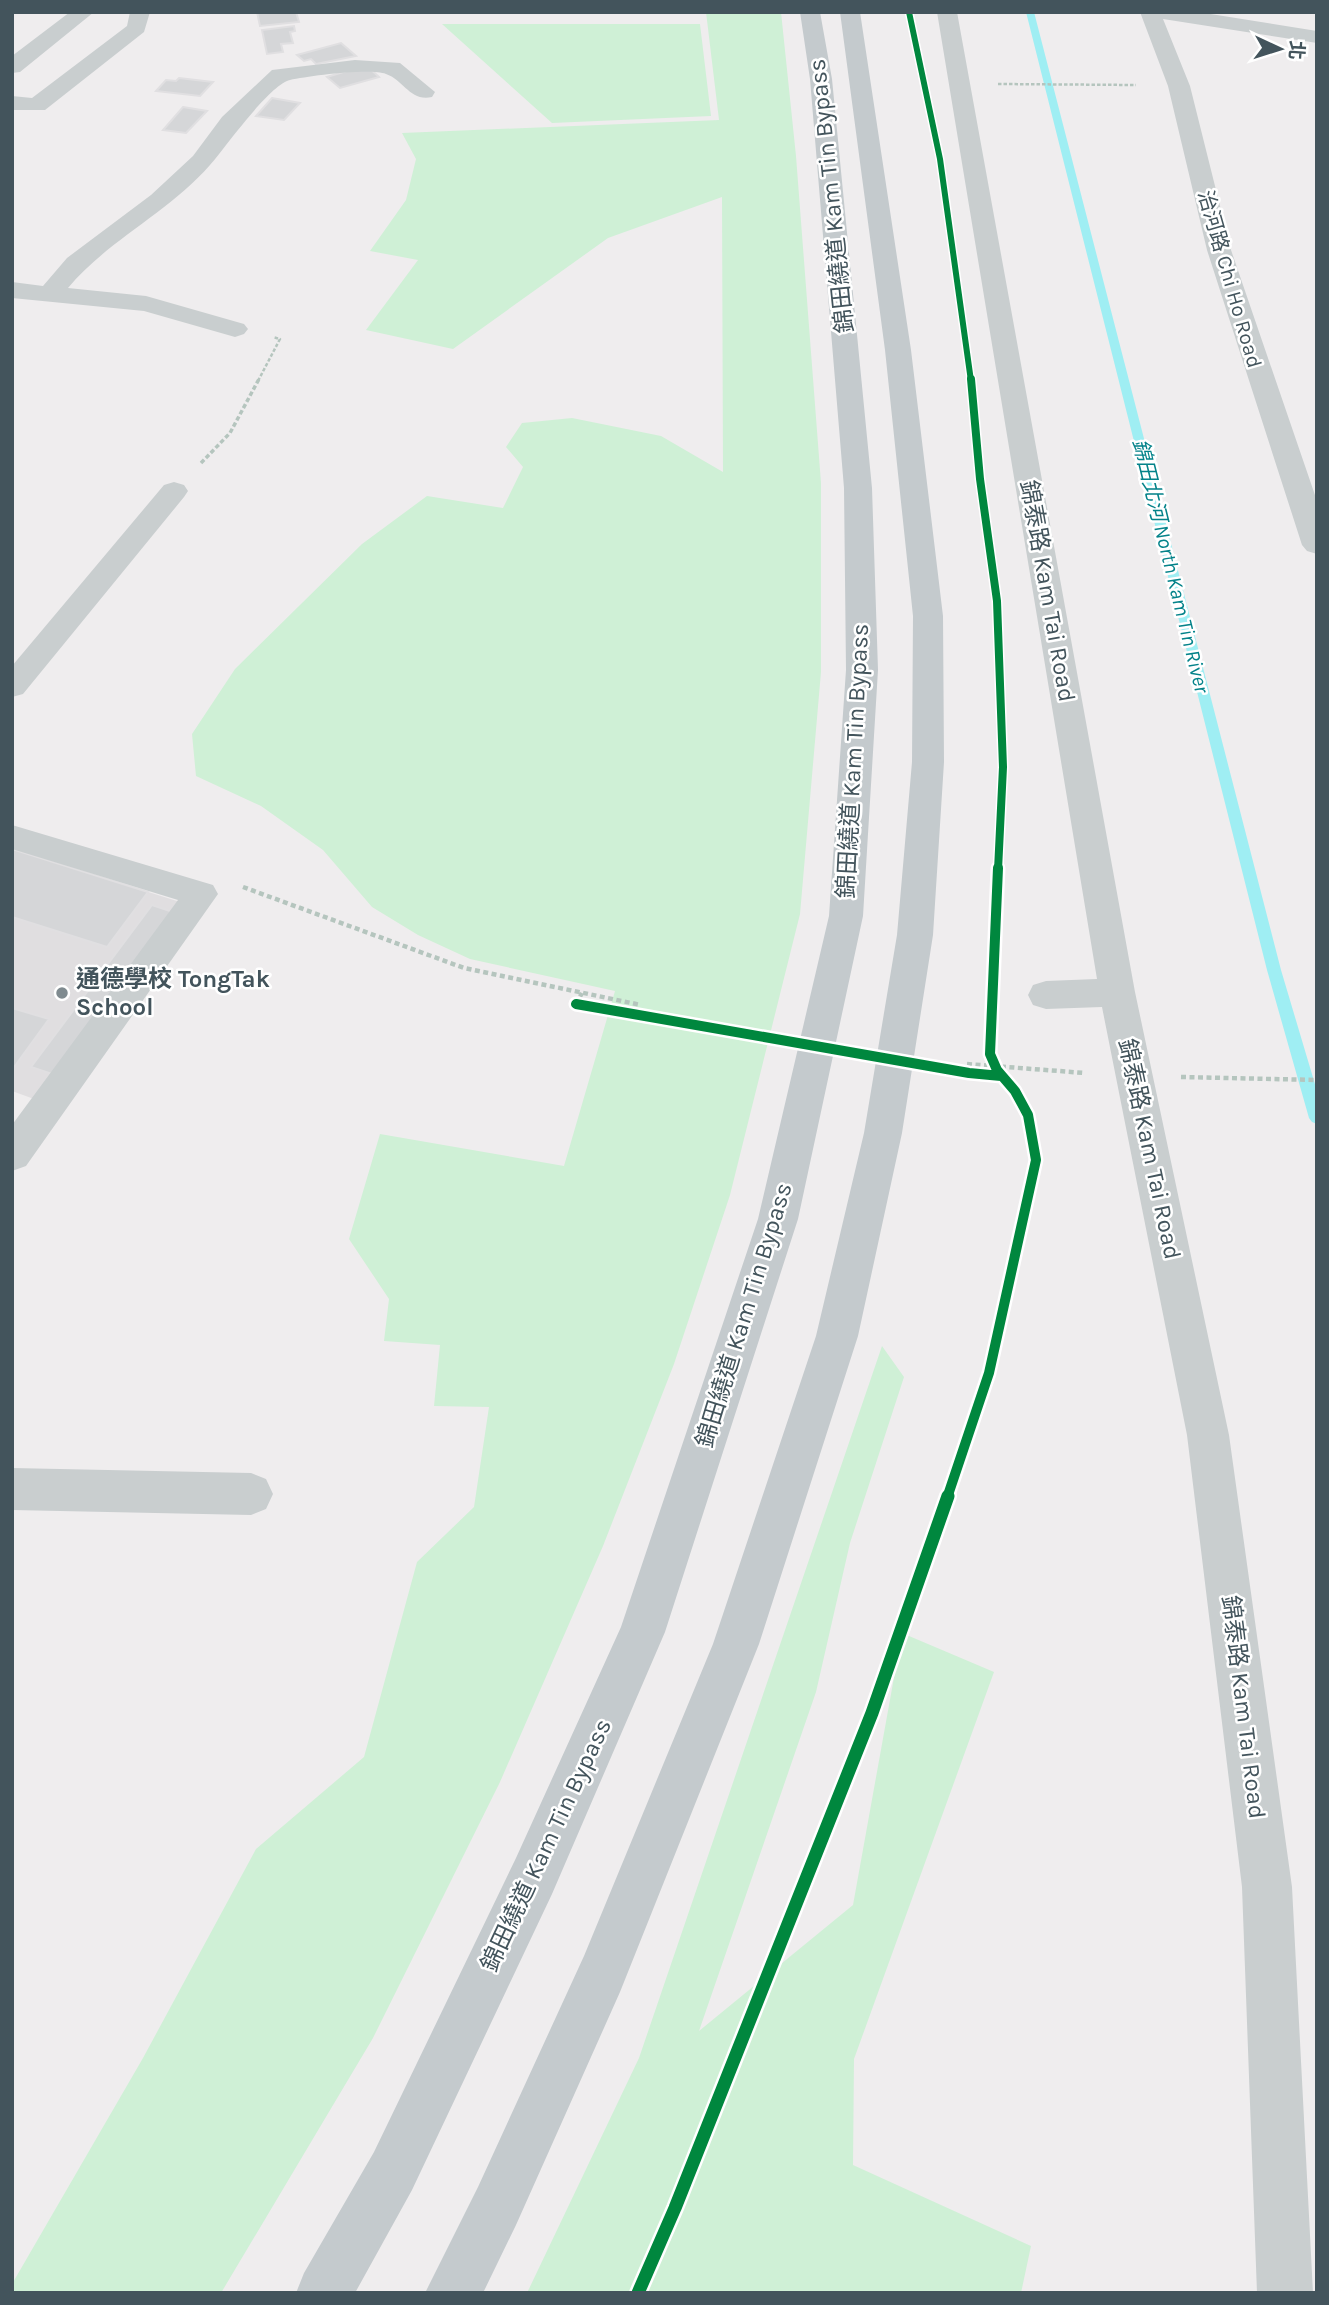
<svg xmlns="http://www.w3.org/2000/svg" width="1329" height="2305" font-family="Karla,'Noto Sans TC',sans-serif">
  <rect width="100%" height="100%" fill="#efedee"/>
  <path fill="#e0dee0" d="M 12,849 L 180,902 L 34,1099 L 12,1091 Z"/>
  <path fill="#cff0d6" d="M 706,12 L 781,12 L 796,156 L 821,483 L 821,672 L 800,914 L 730,1195 L 674,1364 L 603,1546 L 500,1782 L 373,2038 L 221,2293 L 12,2293 L 12,2284 L 143,2058 L 256,1849 L 364,1757 L 417,1562 L 474,1507 L 489,1407 L 434,1406 L 440,1345 L 384,1341 L 389,1299 L 349,1239 L 380,1134 L 564,1166 L 615,991 L 470,959 L 418,935 L 372,907 L 323,850 L 261,806 L 196,776 L 192,734 L 235,669 L 362,544 L 427,496 L 503,508 L 523,467 L 506,447 L 522,423 L 572,418 L 661,436 L 723,472 L 722,197 L 608,238 L 453,349 L 366,330 L 418,260 L 370,251 L 406,200 L 416,159 L 402,133 L 719,120 Z
    M 442,24 L 700,24 L 711,116 L 552,123 Z
    M 882,1346 L 904,1377 L 850,1543 L 816,1692 L 699,2031 L 853,1905 L 902,1633 L 994,1672 L 854,2059 L 853,2165 L 1031,2246 L 1021,2293 L 527,2293 L 639,2058 Z"/>
  <g fill="none" stroke-linecap="round" stroke-linejoin="round">
    <path fill="#9feef3" fill-rule="evenodd" d="M 1026,12 L 1034,12 L 1281,970 L 1317,1091 L 1317,1124 L 1312,1122 L 1309,1118 L 1267,970 Z"/>
  </g>
  <path fill="#d5d6d8" stroke="#e0dfe1" stroke-width="2" d="M 257,12 L 296,12 L 299,22 L 260,26 Z
    M 294,26 L 295,31 L 290,32 L 293,43 L 281,44 L 283,52 L 267,54 L 262,30 Z
    M 341,43 L 356,56 L 316,64 L 311,59 L 304,61 L 297,55 Z
    M 366,65 L 379,77 L 340,88 L 327,77 Z
    M 179,78 L 213,82 L 200,96 L 156,91 L 166,80 L 176,81 Z
    M 272,98 L 300,103 L 284,120 L 256,116 Z
    M 183,107 L 207,111 L 186,133 L 163,130 Z
    M 12,849 L 148,892 L 107,947 L 12,917 Z
    M 152,905 L 173,912 L 52,1074 L 31,1067 Z
    M 12,1008 L 49,1019 L 12,1070 Z"/>
  <g fill="none" stroke-linecap="round" stroke-linejoin="round">
    <path stroke="#b5c5be" stroke-width="2.5" stroke-dasharray="3.5 2" stroke-linecap="butt" d="M 998,84 L 1136,85
      M 258,381 L 280,339 L 273,337"/>
    <path stroke="#b5c5be" stroke-width="3.5" stroke-dasharray="4.5 2.5" stroke-linecap="butt" d="M 201,463 L 230,433 L 259,379"/>
    <path stroke="#b5c5be" stroke-width="4.5" stroke-dasharray="5 3.5" stroke-linecap="butt" d="M 243,887 L 464,968 L 641,1005
      M 576,1004 L 582,993
      M 967,1064 L 1085,1073
      M 1181,1077 L 1317,1080"/>
    <path fill="#c9cecf" fill-rule="evenodd" d="M 70,12 L 94,12 L 20,72 L 12,73 L 12,56 Z
      M 130,12 L 150,12 L 144,32 L 45,110 L 12,110 L 12,96 L 32,98 L 127,26 Z
      M 937,12 L 957,12 L 1135,992 L 1229,1435 L 1292,1887 L 1313,2293 L 1257,2293 L 1242,1887 L 1187,1435 L 1102,1007 L 1046,1009 L 1033,1005 L 1028,995 L 1033,985 L 1046,981 L 1097,979 Z
      M 1140,12 L 1198,12 L 1317,31 L 1317,43 L 1163,19 L 1190,86 L 1231,250 L 1317,501 L 1317,554 L 1307,551 L 1302,545 L 1207,250 L 1168,86 Z
      M 355,60 L 400,63 L 435,92 L 432,97 C 410,102 404,80 386,74 C 369,68 309,76 290,80 C 269,85 225,148 210,165 C 168,213 108,240 68,288 L 146,296 L 244,324 L 248,329 L 244,334 L 235,337 L 144,311 L 12,298 L 12,282 L 43,286 L 67,258 L 151,195 L 193,156 L 222,117 L 272,70 Z
      M 174,482 L 184,485 L 188,491 L 184,497 L 23,694 L 12,697 L 12,666 L 164,485 Z
      M 12,825 L 213,885 L 218,894 L 26,1166 L 12,1171 L 12,1125 L 178,900 L 12,849 Z
      M 12,1468 L 251,1473 L 266,1479 L 273,1494 L 266,1509 L 251,1515 L 12,1510 Z"/>
    <path fill="#c4cacd" fill-rule="evenodd" d="M 800,12 L 820,12 L 832,79 L 872,488 L 878,670 L 863,916 L 798,1219 L 665,1632 L 552,1894 L 412,2190 L 355,2293 L 296,2293 L 304,2273 L 374,2152 L 516,1858 L 621,1627 L 758,1219 L 829,916 L 846,670 L 844,488 L 810,79 Z
      M 840,12 L 860,12 L 911,350 L 943,616 L 944,762 L 933,935 L 902,1133 L 858,1336 L 759,1644 L 620,1992 L 516,2225 L 483,2293 L 425,2293 L 478,2187 L 584,1956 L 713,1644 L 816,1336 L 864,1133 L 897,935 L 912,762 L 913,616 L 885,350 Z"/>
    <g stroke="#fff" stroke-width="9">
      <path id="cycleway-far3" d="M 909,12 L 940,159 L 971,381"/>
    </g>
    <g stroke="#fff" stroke-width="11">
      <path id="cycleway-far2" d="M 971,379 L 980,479 L 997,601 L 1003,767 L 998,870"/>
    </g>
    <g stroke="#fff" stroke-width="15">
      <path id="cycleway-far1" d="M 576,1004 L 969,1073 L 1001,1076
        M 947,1498 L 989,1373 L 1036,1160 L 1028,1115 L 1015,1091 L 997,1070 L 990,1054 L 998,868"/>
    </g>
    <g stroke="#fff" stroke-width="18">
      <path id="cycleway" d="M 638,2293 L 675,2208 L 872,1713 L 948,1496"/>
    </g>
    <use href="#cycleway-far3" stroke="#00873e" stroke-width="6"/>
    <use href="#cycleway-far2" stroke="#00873e" stroke-width="8"/>
    <use href="#cycleway-far1" stroke="#00873e" stroke-width="10"/>
    <use href="#cycleway" stroke="#00873e" stroke-width="13"/>
  </g>
  <circle fill="#7f8a8f" stroke="#fff" stroke-width="2.5" cx="62" cy="993" r="7"/>
  <g text-anchor="middle" stroke-width="5" stroke-linejoin="round" paint-order="stroke">
    <g font-size="21" fill="#43545c" stroke="#fff">
      <text transform="translate(1230 279) rotate(74)" y="7">治河路 Chi Ho Road</text>
    </g>
    <g font-size="21" font-style="italic" fill="#04838a" stroke="#fff">
      <text transform="translate(1171 566) rotate(76)" y="7">錦田北河 North Kam Tin River</text>
    </g>
    <g font-size="24" fill="#43545c" stroke="#fff">
      <text transform="translate(831 196) rotate(-96)" y="8">錦田繞道 Kam Tin Bypass</text>
      <text transform="translate(1048 591) rotate(80)" y="8">錦泰路 Kam Tai Road</text>
      <text transform="translate(853 761) rotate(-87)" y="8">錦田繞道 Kam Tin Bypass</text>
      <text transform="translate(1150 1149) rotate(78)" y="8">錦泰路 Kam Tai Road</text>
      <text transform="translate(744 1315) rotate(-73)" y="8">錦田繞道 Kam Tin Bypass</text>
      <text transform="translate(1244 1707) rotate(83)" y="8">錦泰路 Kam Tai Road</text>
      <text transform="translate(546 1845) rotate(-65)" y="8">錦田繞道 Kam Tin Bypass</text>
    </g>
    <g font-size="24" font-weight="bold" fill="#43545c" stroke="#fff" text-anchor="start">
      <text x="76" y="987">通德學校 TongTak<tspan x="76" dy="28">School</tspan></text>
    </g>
  </g>
  <rect width="1329" height="2305" fill="none" stroke="#43545c" stroke-width="28"/>
  <g transform="translate(1280 49) rotate(94)" stroke="#ffffff" stroke-width="5" paint-order="stroke">
  <path d="M0-5L12 26L0 18L-12 26Z" fill="#43545c"/>
  <text y="-10" font-size="19" font-weight="bold" text-anchor="middle" fill="#43545c">北</text>
  </g>
</svg>
